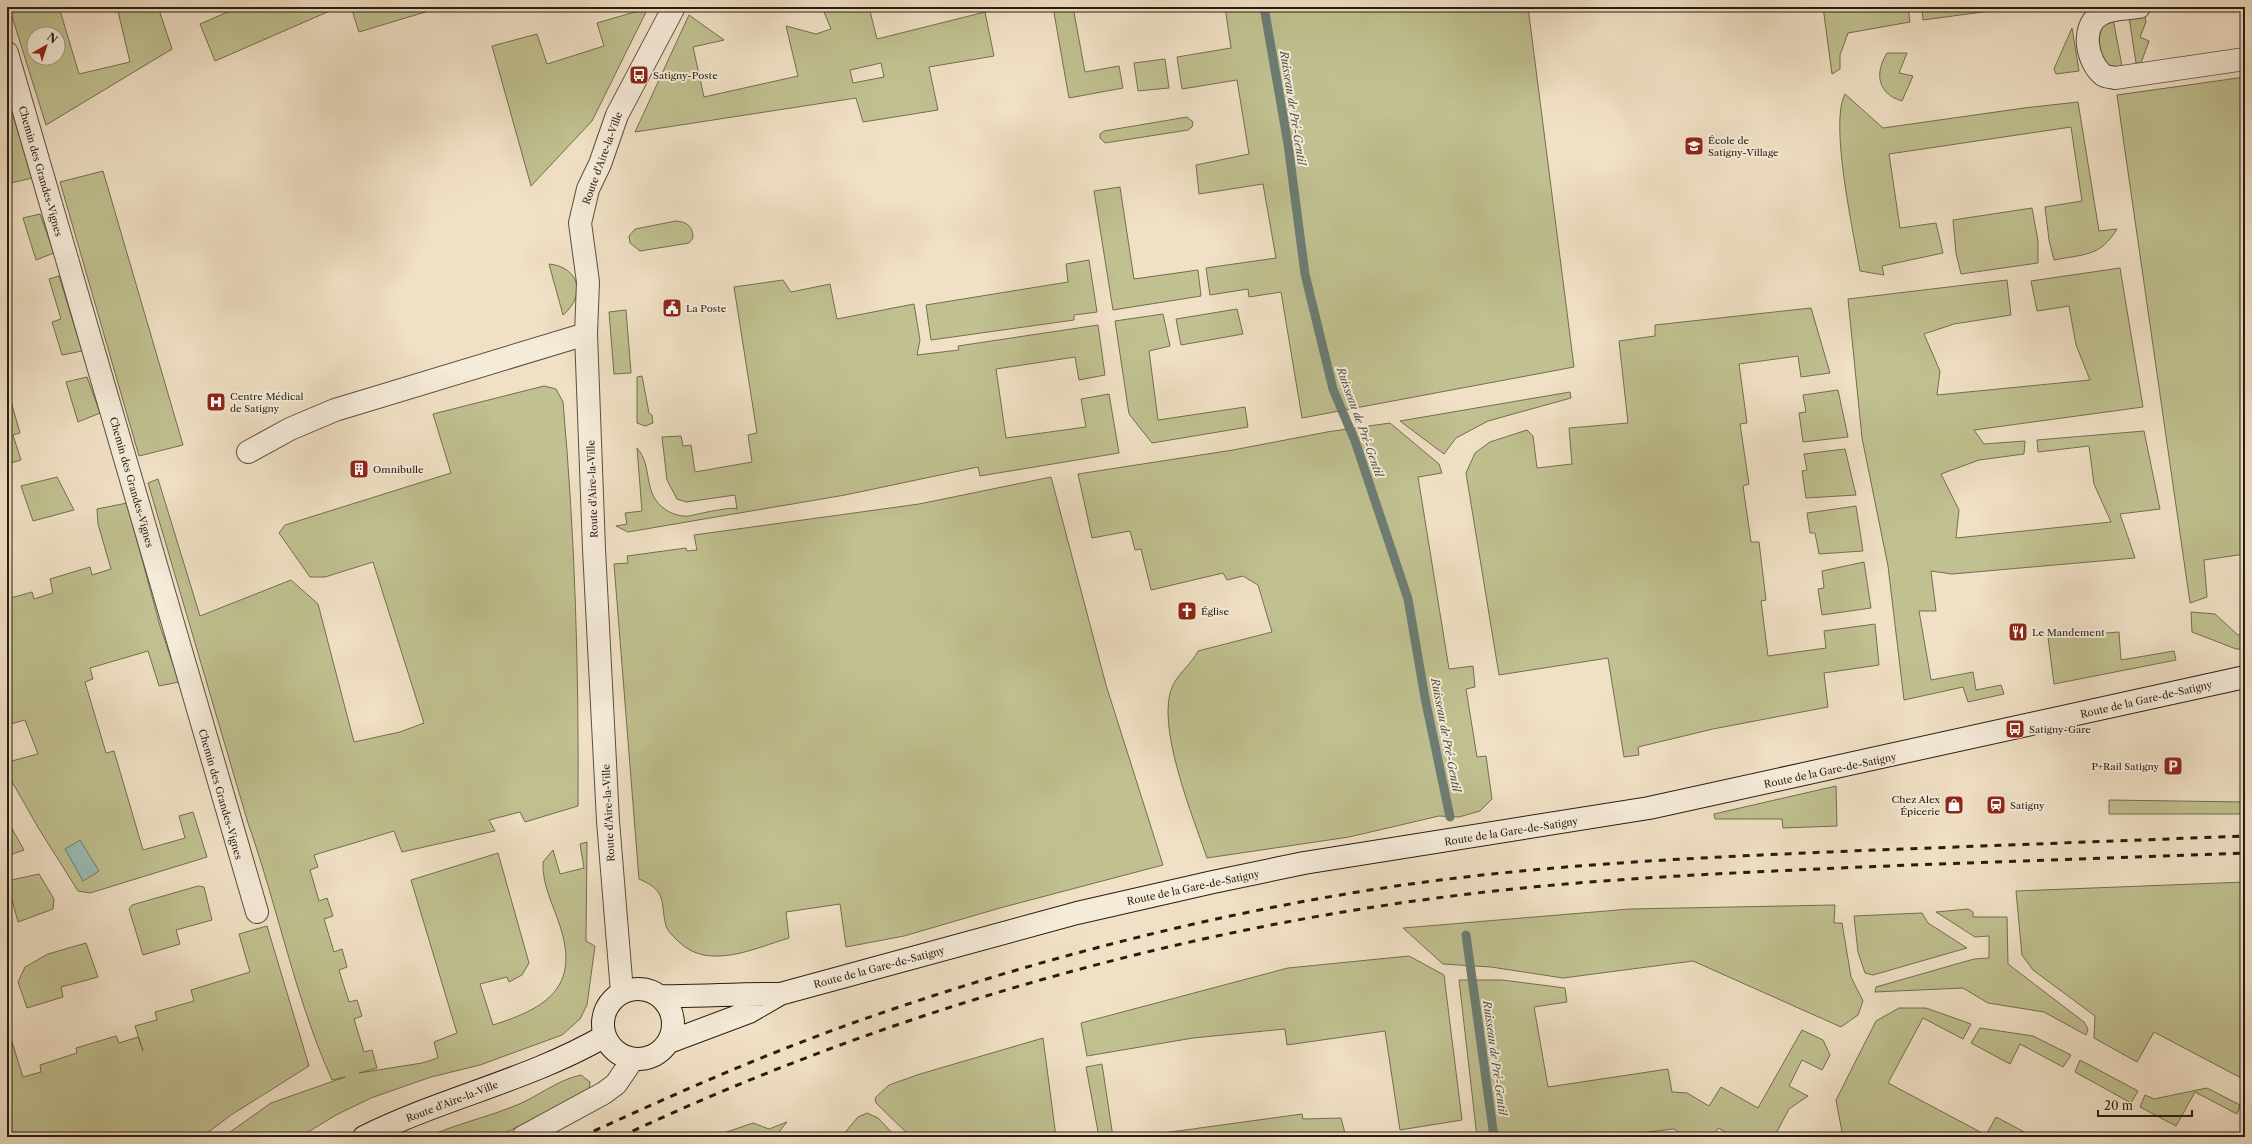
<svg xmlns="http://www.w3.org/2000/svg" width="2252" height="1144" font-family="'Libre Caslon Text',serif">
  <rect width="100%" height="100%" fill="#f0e0c5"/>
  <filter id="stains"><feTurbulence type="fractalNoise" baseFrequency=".005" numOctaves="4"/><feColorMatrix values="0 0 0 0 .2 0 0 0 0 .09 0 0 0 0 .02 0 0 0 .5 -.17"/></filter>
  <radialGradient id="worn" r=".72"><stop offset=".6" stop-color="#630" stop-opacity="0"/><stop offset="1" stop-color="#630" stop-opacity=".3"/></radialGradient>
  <path fill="#c0c090" stroke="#746e50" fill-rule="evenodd" d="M 9,7 L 59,7 L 79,74 L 130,62 L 117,7 L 158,7 L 172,49 L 46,125 ZM 34,34 L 58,34 L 58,58 L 34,58 Z
    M 239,7 L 339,7 L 215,61 L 200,24 Z
    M 351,7 L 442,7 L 359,32 Z
    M 822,7 L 869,7 L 877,39 L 985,12 L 994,56 L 929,67 L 938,110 L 863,122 L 856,98 L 635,132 L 689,15 L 724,40 L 693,47 L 704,97 L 798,76 L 786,26 L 816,34 L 831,29 ZM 881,63 L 884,77 L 853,83 L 850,70 Z
    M 1053,7 L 1073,7 L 1085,72 L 1119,66 L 1123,88 L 1069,98 Z
    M 1225,7 L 1528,7 L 1574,367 L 1302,418 L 1281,292 L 1249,297 L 1248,289 L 1210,295 L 1206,268 L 1276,258 L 1263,184 L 1199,194 L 1196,165 L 1249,154 L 1237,80 L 1182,89 L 1177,57 L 1231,48 Z
    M 1823,7 L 1908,7 L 1910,22 L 1848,33 L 1840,55 L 1840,69 L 1832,74 Z
    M 1922,7 L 2005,7 L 2005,9 L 1923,20 Z
    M 638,11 L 646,12 L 592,121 L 531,186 L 492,46 L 537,34 L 547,64 L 604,46 L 597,23 Z
    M 2145,16 L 2146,22 L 2140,37 L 2149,41 L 2141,63 L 2136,63 L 2129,17 Z
    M 2113,19 L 2122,66 C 2118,67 2113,67 2109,65 C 2098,59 2096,32 2105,24 C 2107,22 2111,21 2113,19 Z
    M 2072,28 L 2079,71 L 2056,74 L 2054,69 Z
    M 1887,53 L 1907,53 L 1899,73 L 1913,76 L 1902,101 C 1878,94 1874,74 1887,53 Z
    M 1165,59 L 1169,88 L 1138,91 L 1134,63 Z
    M 2245,77 L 2245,554 L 2204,560 L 2207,597 L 2190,603 L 2117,95 Z
    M 1845,94 L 1883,128 L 2024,108 L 2078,102 L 2099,231 L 2117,229 C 2100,257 2084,254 2054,260 L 2049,240 L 2045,207 L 2082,201 L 2071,127 L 1889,154 L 1900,228 L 1936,223 L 1943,253 L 1882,266 L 1884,275 L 1860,271 C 1854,234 1829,123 1845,94 Z
    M 7,95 L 32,178 L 7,184 Z
    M 1187,117 L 1193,122 L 1192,127 L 1188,130 L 1105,143 L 1100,138 L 1100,134 L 1104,131 Z
    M 103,171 L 183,445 L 139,456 L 60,182 Z
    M 1120,187 L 1134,279 L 1198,270 L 1201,296 L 1113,310 L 1094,191 Z
    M 2032,208 L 2038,241 L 2038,263 L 1961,274 L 1956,253 L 1953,220 Z
    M 40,214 L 54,253 L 36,260 L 23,218 Z
    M 676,221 C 687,222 693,226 693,238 L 689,243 L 640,251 L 630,243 L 629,236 L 635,229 Z
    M 1089,260 L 1097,312 L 1074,315 L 1074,320 L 931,340 L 926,305 L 1068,282 L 1066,264 Z
    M 549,264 C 580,267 586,296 563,315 Z
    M 2120,268 L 2143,407 L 1974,430 L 1984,444 L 2025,441 L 2024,454 L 1979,460 L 1941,474 L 1959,510 L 1956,538 L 2111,522 L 2094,484 L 2089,446 L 2038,452 L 2037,440 L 2144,431 L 2160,509 L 2120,514 L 2135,558 L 1952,574 L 1931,571 L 1936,611 L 1919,611 L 1931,680 L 1973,672 L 1976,690 L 2001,685 L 2004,694 L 1968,702 L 1963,687 L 1904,700 L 1888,566 L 1862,438 L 1848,299 L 2007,280 L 2011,315 L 1954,324 L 1924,334 L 1940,371 L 1937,395 L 2090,380 L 2076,345 L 2069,306 L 2037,311 L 2031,281 Z
    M 59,276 L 82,351 L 62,355 L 52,322 L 61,319 L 49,279 Z
    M 783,280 L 791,292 L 830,284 L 837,319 L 914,304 L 920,340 L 917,355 L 959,350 L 958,346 L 1098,325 L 1105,375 L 1079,380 L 1075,357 L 996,369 L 1006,438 L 1086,427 L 1081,399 L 1109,394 L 1119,453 L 980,476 L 978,467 L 845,495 L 628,532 L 616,526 L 627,524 L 625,513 L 642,511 L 637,448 C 654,467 641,493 666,510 C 672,514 682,517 689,516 C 698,514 732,506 737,509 L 735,495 L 686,502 L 677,499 L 667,480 L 662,437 L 681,436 L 683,446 L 691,445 L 695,472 L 752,462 L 748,435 L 757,433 L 734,287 Z
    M 1811,308 L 1830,373 L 1801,377 L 1798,356 L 1739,364 L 1747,423 L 1740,424 L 1749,484 L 1743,486 L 1751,542 L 1759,542 L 1766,600 L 1761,601 L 1768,656 L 1826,648 L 1824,631 L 1875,624 L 1879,665 L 1824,673 L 1828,707 L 1713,729 L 1638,747 L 1639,755 L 1624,757 L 1608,658 L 1499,675 L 1466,473 L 1475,453 L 1490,442 L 1527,430 L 1533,436 L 1537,468 L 1572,464 L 1569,428 L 1628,423 L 1619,341 L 1655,336 L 1655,325 Z
    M 1237,309 L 1243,334 L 1181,345 L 1176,319 Z
    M 626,310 L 631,373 L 614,374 L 609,312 Z
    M 1163,314 L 1170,346 L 1149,351 L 1158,420 L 1245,407 L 1248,427 L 1152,443 L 1129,414 L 1115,321 Z
    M 642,376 L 649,413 L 652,415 L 653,423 L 645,426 L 637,423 L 637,377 Z
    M 87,377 L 100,413 L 78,422 L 66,382 Z
    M 544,386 L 556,389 L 563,402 C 575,536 579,671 578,806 L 525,822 L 520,812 L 489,820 L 495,831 L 402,852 L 394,831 L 314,855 L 318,867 L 310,870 L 319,901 L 327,898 L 333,916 L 324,919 L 334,952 L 342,949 L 347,967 L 339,970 L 349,1002 L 357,1000 L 362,1016 L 354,1019 L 364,1052 L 372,1050 L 377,1068 L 359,1073 L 422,1063 L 438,1058 L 434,1042 L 457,1033 L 411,880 L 498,853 L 529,963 L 522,975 L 509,982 L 507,977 L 480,984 L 493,1025 C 547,1008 580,987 560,926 C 553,904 542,885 543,862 L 553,850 L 560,874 L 584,868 L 580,844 L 587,842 L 586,941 L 595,946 L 587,1005 L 580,1019 L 562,1035 L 480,1065 L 431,1077 L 371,1098 L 336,1115 L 300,1137 L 223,1137 L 271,1103 L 345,1077 L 332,1080 C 295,998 278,908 248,823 L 148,483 L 158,479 L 200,616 L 291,580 L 318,604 L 354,742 L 400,732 L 424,723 L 373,562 L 325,577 L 310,577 L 279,533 L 285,525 L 451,473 L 433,414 Z
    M 1838,390 L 1848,437 L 1803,442 L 1799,413 L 1806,412 L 1803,395 Z
    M 1570,392 L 1571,398 L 1488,421 L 1456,438 L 1444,454 L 1400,421 Z
    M 10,398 L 20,433 L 13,435 L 21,460 L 7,464 L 7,399 Z
    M 1390,423 L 1439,464 L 1442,473 L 1418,477 L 1449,669 L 1473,666 L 1475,687 L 1466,689 L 1477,757 L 1486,756 L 1492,799 L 1480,811 L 1459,817 L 1439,816 L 1349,837 L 1207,858 C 1194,819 1154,723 1173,685 C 1180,672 1192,663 1198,651 L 1272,632 L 1258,585 L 1243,576 L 1227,580 L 1223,573 L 1151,590 L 1141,549 L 1135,550 L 1130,531 L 1092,538 L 1078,474 L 1233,450 L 1327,432 Z
    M 1845,449 L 1856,495 L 1806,498 L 1802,471 L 1807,470 L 1804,454 Z
    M 57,477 L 74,510 L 33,521 L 21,486 Z
    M 1051,477 L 1106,685 L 1163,865 L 1000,908 L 904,936 L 846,947 L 840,904 L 786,912 L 789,938 C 755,948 709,971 679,942 C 674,937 668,932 666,926 C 660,902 668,891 639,879 L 614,564 L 628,563 L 627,556 L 686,548 L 687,551 L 697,550 L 694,535 L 919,504 Z
    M 127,503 L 160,626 L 179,682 L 159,686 L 148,651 L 90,668 L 93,679 L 85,682 L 106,753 L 114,751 L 143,850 L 185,838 L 179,816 L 193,812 L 207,857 L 90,893 L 78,891 L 39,829 L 7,773 L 8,762 L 38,754 L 25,720 L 7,725 L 7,599 L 32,592 L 34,599 L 53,593 L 50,579 L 90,567 L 92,575 L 111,569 L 98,524 L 97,509 Z
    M 1856,506 L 1863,551 L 1819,554 L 1815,533 L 1810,533 L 1807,513 Z
    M 1864,562 L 1871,608 L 1822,615 L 1818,589 L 1824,588 L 1822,571 Z
    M 2191,612 L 2215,614 L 2238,635 L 2245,634 L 2245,649 L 2236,649 L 2192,632 Z
    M 2119,632 L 2121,660 L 2174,651 L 2176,660 L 2054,684 L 2048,637 Z
    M 1836,786 L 1837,826 L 1783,828 L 1782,819 L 1715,819 L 1714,814 Z
    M 2109,800 L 2245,802 L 2245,814 L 2109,814 Z
    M 7,820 L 24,850 L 7,856 Z
    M 39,874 L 54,899 L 53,909 L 18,922 L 7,881 Z
    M 2245,882 L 2245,1080 L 2154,1032 L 2137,1062 L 2094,1038 L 2095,1016 L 2033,970 L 2022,955 L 2016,891 Z
    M 198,886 L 204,887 L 212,920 L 176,930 L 180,944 L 143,955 L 129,909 L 132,905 Z
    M 1835,905 L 1834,923 L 1842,923 L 1851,977 L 1863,1001 L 1858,1015 L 1841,1027 L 1693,961 L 1563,978 L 1491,967 L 1443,964 L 1403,928 L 1630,909 Z
    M 1968,909 L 1973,912 L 1973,917 L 2007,917 L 2008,964 L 2084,1022 L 2088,1029 L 2086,1035 L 2044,1012 L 1988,1003 L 1963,988 L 1875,992 L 1876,987 L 1974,959 L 1989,958 L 1989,936 L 1975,937 L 1936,912 Z
    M 1922,913 L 1928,923 L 1967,948 L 1873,975 L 1865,973 L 1858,952 L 1854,916 Z
    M 267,926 L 309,1066 L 231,1115 L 202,1137 L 7,1137 L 7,1026 L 23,1077 L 41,1072 L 40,1065 L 77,1053 L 76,1048 L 116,1036 L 119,1043 L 138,1037 L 143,1051 L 135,1026 L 157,1020 L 155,1012 L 194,1001 L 191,990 L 250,972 L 239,934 Z
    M 86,943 L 98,977 L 61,987 L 63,997 L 27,1008 L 18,982 L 25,967 L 48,954 Z
    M 1409,956 L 1444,975 L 1462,1120 L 1400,1130 L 1385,1031 L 1287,1045 L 1285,1029 L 1193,1038 L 1087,1056 L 1081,1023 L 1288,968 Z
    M 1459,980 L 1502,980 L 1565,988 L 1567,1002 L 1534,1007 L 1548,1087 L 1668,1069 L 1672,1092 L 1687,1093 L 1709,1106 L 1721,1087 L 1758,1108 L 1802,1030 L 1823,1040 L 1830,1055 L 1822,1070 L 1802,1060 L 1789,1086 L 1808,1096 L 1789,1109 L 1774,1137 L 1735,1137 L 1718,1128 L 1714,1137 L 1686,1137 L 1674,1129 L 1604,1137 L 1477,1137 Z
    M 1899,1008 L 1926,1008 L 1971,1024 L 1963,1039 L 1923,1018 L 1888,1083 L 1986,1135 L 1996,1117 L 2034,1137 L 1852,1137 L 1842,1132 L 1836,1100 L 1876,1021 Z
    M 1980,1028 L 2033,1036 L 2071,1055 L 2063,1067 L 2020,1044 L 2010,1064 L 1971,1043 Z
    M 1043,1038 L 1056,1137 L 911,1137 L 876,1103 L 875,1098 L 889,1085 L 920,1074 Z
    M 2080,1060 L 2138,1091 L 2131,1103 L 2075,1072 Z
    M 1102,1064 L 1113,1137 L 1099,1137 L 1086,1067 Z
    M 581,1075 L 590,1082 L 589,1091 L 497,1137 L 427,1137 C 456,1124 488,1117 517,1105 C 539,1096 557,1080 581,1075 Z
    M 2207,1088 L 2240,1105 L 2237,1114 L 2195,1092 L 2176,1126 L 2140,1107 L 2145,1095 L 2154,1099 Z
    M 867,1113 L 878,1118 L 896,1137 L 841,1137 L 858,1117 Z
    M 1302,1114 L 1303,1119 L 1341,1118 L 1346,1137 L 1134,1137 Z
    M 787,1122 L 775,1137 L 712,1137 L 753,1123 L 769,1129 Z"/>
  <path fill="#9abdb5" stroke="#6c7d73" d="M 80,840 L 99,871 L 83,881 L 65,849 Z"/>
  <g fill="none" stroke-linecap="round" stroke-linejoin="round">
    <path stroke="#6c7d73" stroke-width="9" d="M 1264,7 L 1288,144 L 1305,274 L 1333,389 L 1355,441 L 1408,599 L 1425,698 L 1450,817
      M 1466,935 L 1494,1137"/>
    <g stroke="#5a4e3e" stroke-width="24">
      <path id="street" d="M 2139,7 C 2127,9 2110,8 2100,15 C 2080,27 2087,62 2103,75 C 2106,77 2111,77 2115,78 L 2245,59
        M 7,53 L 257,912
        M 248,452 L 290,429 L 335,410 L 586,334
        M 622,992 L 608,821 L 594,549 L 586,334 L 588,282 L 580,223 L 588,189 L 600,164 L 617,115 L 674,7
        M 523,1137 L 604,1093 L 616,1084 L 633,1059"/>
    </g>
    <g stroke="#281d11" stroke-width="24">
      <path id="secondary" d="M603 1024a35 35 0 1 1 70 0a35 35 0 1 1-70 0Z
        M 661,996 C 701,997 740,993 780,994 L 1077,913 L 1213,882 L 1304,863 L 1649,808 L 2245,677
        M 669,1042 L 749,1012 L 780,994
        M 364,1137 C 442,1098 529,1080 605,1036"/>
    </g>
    <use href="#street" stroke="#f5ebd9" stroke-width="22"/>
    <use href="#secondary" stroke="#f5ebd9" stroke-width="22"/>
    <path stroke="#281d11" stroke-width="3" stroke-dasharray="7 7" stroke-linecap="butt" d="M 581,1137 C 670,1096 758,1057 850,1024 C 1016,965 1190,919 1364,891 C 1525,865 1688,858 1851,851 C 1982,846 2114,841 2245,836
      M 620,1137 C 887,1011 1184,927 1477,893 C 1604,878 1732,873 1861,867 C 1989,862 2117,858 2245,853"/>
  </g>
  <defs>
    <g id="bus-square" transform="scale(1)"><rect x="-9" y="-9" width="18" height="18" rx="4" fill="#8f2418" stroke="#f5ebd9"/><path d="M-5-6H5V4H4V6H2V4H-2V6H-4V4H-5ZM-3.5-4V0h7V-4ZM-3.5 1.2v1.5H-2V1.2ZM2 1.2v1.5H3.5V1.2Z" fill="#fff"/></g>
    <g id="school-square" transform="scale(1)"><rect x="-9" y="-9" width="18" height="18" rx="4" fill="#8f2418" stroke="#f5ebd9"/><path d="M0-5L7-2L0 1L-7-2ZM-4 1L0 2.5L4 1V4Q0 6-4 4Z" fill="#fff"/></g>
    <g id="civic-square" transform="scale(1)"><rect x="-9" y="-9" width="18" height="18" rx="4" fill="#8f2418" stroke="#f5ebd9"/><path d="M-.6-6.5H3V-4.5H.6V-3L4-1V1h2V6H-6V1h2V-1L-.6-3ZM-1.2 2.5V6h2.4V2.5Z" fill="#fff"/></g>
    <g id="hospital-square" transform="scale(1)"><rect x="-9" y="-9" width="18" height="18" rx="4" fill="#8f2418" stroke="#f5ebd9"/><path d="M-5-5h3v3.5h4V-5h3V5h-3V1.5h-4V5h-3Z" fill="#fff"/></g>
    <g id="building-square" transform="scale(1)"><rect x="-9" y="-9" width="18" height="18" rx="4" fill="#8f2418" stroke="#f5ebd9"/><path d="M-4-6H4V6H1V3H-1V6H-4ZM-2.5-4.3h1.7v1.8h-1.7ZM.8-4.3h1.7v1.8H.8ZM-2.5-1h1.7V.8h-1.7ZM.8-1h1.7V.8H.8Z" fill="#fff"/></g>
    <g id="church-square" transform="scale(1)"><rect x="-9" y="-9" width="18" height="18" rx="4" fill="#8f2418" stroke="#f5ebd9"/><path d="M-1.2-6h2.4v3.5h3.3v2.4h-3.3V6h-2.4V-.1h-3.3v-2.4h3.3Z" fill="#fff"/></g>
    <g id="restaurant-square" transform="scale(1)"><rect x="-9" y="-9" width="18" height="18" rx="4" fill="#8f2418" stroke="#f5ebd9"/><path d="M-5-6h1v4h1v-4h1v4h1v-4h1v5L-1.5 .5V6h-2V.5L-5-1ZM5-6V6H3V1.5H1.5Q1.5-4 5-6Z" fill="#fff"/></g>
    <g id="parking-square" transform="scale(1)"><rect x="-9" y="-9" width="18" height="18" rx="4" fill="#8f2418" stroke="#f5ebd9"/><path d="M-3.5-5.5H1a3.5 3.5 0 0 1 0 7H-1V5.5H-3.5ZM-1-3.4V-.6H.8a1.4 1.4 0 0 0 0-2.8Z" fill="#fff"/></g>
    <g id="shop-square" transform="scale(1)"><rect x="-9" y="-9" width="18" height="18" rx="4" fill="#8f2418" stroke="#f5ebd9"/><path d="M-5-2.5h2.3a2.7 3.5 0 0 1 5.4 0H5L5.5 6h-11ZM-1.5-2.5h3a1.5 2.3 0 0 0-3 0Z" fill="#fff"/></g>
    <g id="station-square" transform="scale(1)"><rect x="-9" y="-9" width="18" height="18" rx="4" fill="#8f2418" stroke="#f5ebd9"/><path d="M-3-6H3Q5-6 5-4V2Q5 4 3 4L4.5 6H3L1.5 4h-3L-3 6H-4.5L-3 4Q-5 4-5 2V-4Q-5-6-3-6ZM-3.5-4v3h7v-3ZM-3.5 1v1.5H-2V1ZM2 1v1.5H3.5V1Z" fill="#fff"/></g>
  </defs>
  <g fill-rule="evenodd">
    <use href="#bus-square" x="639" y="75"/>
    <use href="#school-square" x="1694" y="146"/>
    <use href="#civic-square" x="672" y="308"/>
    <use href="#hospital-square" x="216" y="402"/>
    <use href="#building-square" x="359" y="469"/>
    <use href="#church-square" x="1187" y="611"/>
    <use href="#restaurant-square" x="2018" y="632"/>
    <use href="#bus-square" x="2015" y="729"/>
    <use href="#parking-square" x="2173" y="766"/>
    <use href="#shop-square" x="1954" y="805"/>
    <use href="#station-square" x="1996" y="805"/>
  </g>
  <g text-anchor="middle" stroke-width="4" stroke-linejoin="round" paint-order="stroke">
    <g font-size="10" fill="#281d11" stroke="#f5ebd9" text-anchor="start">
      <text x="653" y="79">Satigny-Poste</text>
      <text x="1708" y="144">École de<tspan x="1708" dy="12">Satigny-Village</tspan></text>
      <text x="686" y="312">La Poste</text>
      <text x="230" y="400">Centre Médical<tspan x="230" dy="12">de Satigny</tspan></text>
      <text x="373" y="473">Omnibulle</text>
      <text x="1201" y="615">Église</text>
      <text x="2032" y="636">Le Mandement</text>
      <text x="2029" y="733">Satigny-Gare</text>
      <text x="2159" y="770" text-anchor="end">P+Rail Satigny</text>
      <text x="1940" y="803" text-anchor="end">Chez Alex<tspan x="1940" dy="12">Épicerie</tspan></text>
      <text x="2010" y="809">Satigny</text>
    </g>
    <g font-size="10" fill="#281d11" stroke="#f5ebd9">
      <text transform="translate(602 158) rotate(-70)" y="4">Route d'Aire-la-Ville</text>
      <text transform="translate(41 171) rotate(74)" y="4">Chemin des Grandes-Vignes</text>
      <text transform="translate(132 482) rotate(74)" y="4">Chemin des Grandes-Vignes</text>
      <text transform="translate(592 489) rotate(-92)" y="4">Route d'Aire-la-Ville</text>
      <text transform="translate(2146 699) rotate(-13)" y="4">Route de la Gare-de-Satigny</text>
      <text transform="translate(1830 770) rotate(-12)" y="4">Route de la Gare-de-Satigny</text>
      <text transform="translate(221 794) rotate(74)" y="4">Chemin des Grandes-Vignes</text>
      <text transform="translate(608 813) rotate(-93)" y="4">Route d'Aire-la-Ville</text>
      <text transform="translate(1511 831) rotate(-9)" y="4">Route de la Gare-de-Satigny</text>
      <text transform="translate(1193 887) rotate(-12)" y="4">Route de la Gare-de-Satigny</text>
      <text transform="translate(879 967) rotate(-15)" y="4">Route de la Gare-de-Satigny</text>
      <text transform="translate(452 1101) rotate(-21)" y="4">Route d'Aire-la-Ville</text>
    </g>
    <g font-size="11" font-style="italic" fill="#4a4d42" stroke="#f5ebd9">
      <text transform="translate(1293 108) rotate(81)" y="4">Ruisseau de Pré-Gentil</text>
      <text transform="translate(1360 422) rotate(70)" y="4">Ruisseau de Pré-Gentil</text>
      <text transform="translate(1446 735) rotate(79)" y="4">Ruisseau de Pré-Gentil</text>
      <text transform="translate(1495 1058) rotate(82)" y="4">Ruisseau de Pré-Gentil</text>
    </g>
  </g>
  <rect width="2252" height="1144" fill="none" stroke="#f0e0c5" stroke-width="24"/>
  <rect x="8" y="8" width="2236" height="1128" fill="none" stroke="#281d11" stroke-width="2"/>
  <rect x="12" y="12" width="2228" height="1120" fill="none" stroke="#281d11"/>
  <g transform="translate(46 46) rotate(39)"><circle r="19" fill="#f5ebd9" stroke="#a39989"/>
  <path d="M0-3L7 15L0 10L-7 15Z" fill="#8f2418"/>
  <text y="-6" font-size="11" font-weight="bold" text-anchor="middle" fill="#281d11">N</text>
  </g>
  <path d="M2098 1110v6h94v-6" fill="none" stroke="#281d11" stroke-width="2"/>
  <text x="2104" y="1110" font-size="12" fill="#281d11" stroke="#f5ebd9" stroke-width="3" paint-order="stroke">20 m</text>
  <rect width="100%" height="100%" filter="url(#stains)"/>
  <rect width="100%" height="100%" fill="url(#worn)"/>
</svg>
